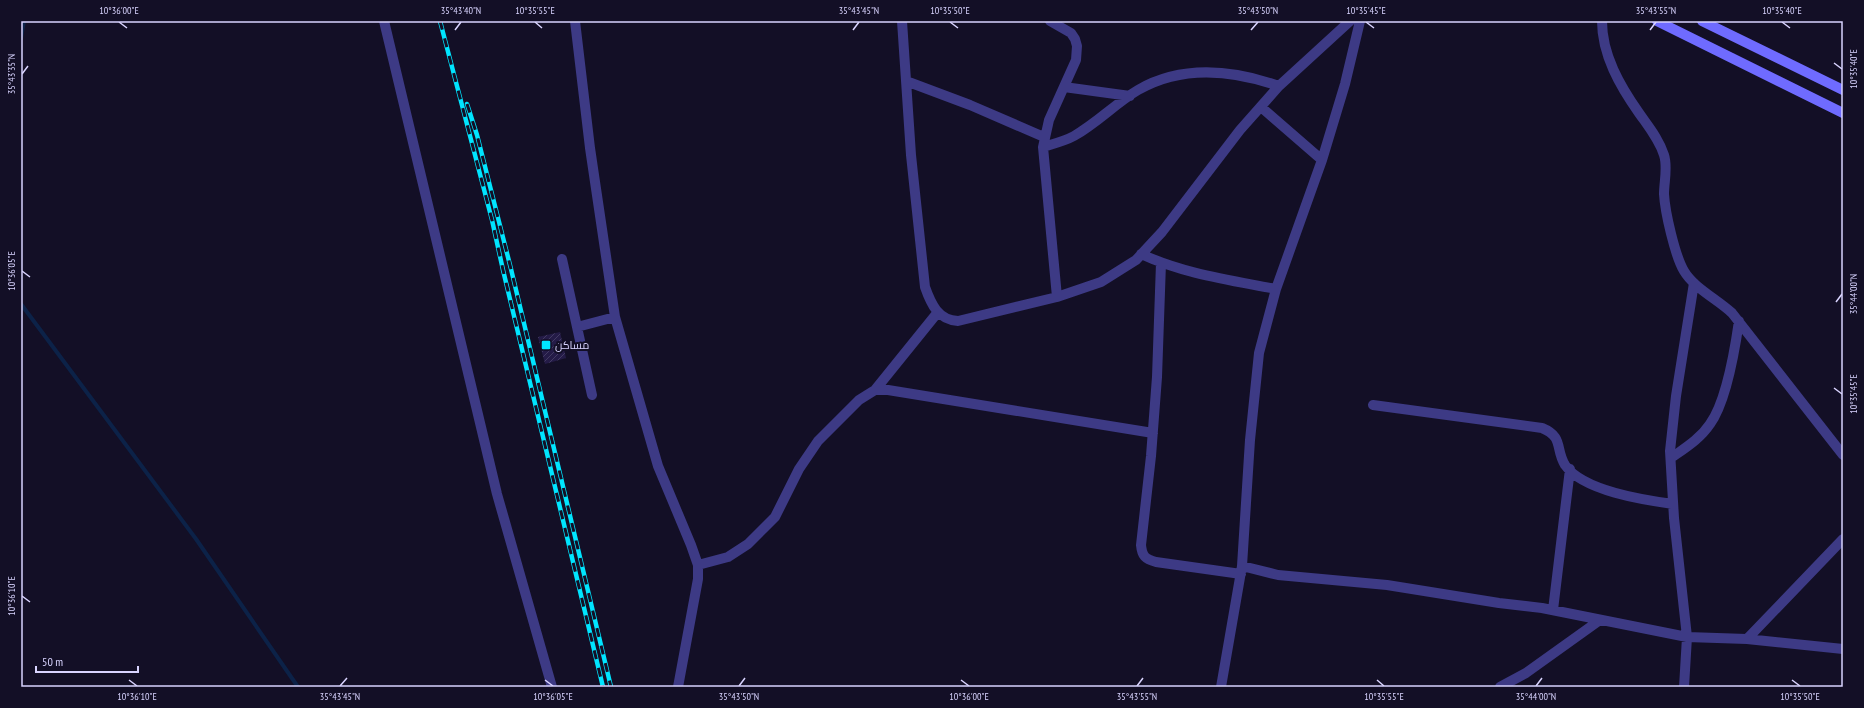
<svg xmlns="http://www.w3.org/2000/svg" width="1864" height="708" font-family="'PT Sans Narrow',Cairo,sans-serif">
  <defs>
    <pattern id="building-hatch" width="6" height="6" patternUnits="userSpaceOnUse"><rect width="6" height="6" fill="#241b47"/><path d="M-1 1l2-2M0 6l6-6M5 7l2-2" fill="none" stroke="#433b63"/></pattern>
  </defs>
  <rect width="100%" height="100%" fill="#130f26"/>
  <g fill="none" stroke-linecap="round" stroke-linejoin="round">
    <path stroke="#0c2248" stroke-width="4" d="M 21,38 L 24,21
      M 21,304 L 196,539 L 298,687"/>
  </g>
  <path fill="url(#building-hatch)" d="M 560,332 L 566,358 L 545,364 L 538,337 Z"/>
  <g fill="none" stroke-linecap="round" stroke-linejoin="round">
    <path stroke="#3d3a85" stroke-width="10" d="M 384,21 L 497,494 L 552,687
      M 575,21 L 590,148 L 615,317 L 658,466 L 691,545 L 698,565 L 698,579 L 678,687
      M 902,21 L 911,155 L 925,287 C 931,304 938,320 958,321 L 1057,297 L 1101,282 L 1136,260 L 1162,232 L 1240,130 L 1279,86 L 1350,21
      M 1050,21 L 1071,33 L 1075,39 L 1077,46 L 1076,60 L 1049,120 L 1043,147 L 1057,297
      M 1602,21 C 1602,55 1620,86 1639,113 C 1648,126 1659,139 1664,155 C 1668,167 1664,182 1664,194 C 1665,212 1675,256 1684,271 C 1694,288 1717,299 1732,313 L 1843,455
      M 906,81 L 970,105 L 1044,137
      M 1064,87 L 1130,96
      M 1261,107 L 1322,160
      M 1043,147 C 1053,144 1065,141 1074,136 C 1097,123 1116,103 1138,90 C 1183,64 1233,70 1279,86
      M 1141,254 C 1184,274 1230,280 1276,289
      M 562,259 L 592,395
      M 1161,263 L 1157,377 L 1151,456 L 1141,545 C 1142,556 1145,559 1156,562 L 1241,574
      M 577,327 L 615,317
      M 875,390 L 938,312
      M 1373,405 L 1542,428 C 1564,437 1555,449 1565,465 C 1583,491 1644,500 1673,504
      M 1671,458 C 1685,448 1700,439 1710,424 C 1726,402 1735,349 1739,321
      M 698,565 L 728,557 L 748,544 L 775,517 L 799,469 L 818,441 L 859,400 L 875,390 L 888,390 L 1153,433
      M 1242,566 L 1278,575 L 1387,585 L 1499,603 L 1542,608 L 1687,637 L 1747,639 L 1843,649
      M 1553,610 L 1570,469
      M 1747,639 L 1843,539
      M 1221,687 L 1242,566 L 1250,440 L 1259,353 L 1276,289 L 1322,160 L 1345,84 L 1360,21
      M 1500,687 L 1526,673 L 1600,620
      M 1684,687 L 1687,637 L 1674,518 L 1670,451 L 1676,396 L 1694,283"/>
    <path stroke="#6f6bff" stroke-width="10" d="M 1657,21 L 1843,113
      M 1702,21 L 1843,90"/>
    <g stroke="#00e5ff" stroke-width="4.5">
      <path id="rail" d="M 440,21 L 492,220 L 503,270 L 603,687
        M 467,104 L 477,135 L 511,269 L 611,687"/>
    </g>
    <use href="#rail" stroke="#130f26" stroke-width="3" stroke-dasharray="9" stroke-linecap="butt"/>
  </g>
  <path fill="none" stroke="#d9d4ff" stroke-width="1.5" d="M 119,22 L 127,28M 535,22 L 542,28M 950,22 L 958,28M 1366,22 L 1374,28M 1782,22 L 1790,28M 455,30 L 461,22M 853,30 L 859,22M 1251,30 L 1258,22M 1650,30 L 1656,22M 1834,63 L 1842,69M 22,74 L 28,66M 22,271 L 30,277M 1836,302 L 1842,294M 1834,388 L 1842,394M 22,596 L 30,602M 129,680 L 137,686M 545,680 L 553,686M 961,680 L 969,686M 1377,680 L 1384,686M 1792,680 L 1800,686M 340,686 L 347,678M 739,686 L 745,678M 1137,686 L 1143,678M 1536,686 L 1542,678"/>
  <rect fill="#00e5ff" stroke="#130f26" stroke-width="1.5" x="541" y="340" width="10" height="10" rx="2"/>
  <g text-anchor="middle" stroke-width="4" stroke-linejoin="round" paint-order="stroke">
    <g font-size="11" fill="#d9d4ff" stroke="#130f26" text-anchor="start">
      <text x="555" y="349">مساكن</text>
    </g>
  </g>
  <rect width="1864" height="708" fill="none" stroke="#130f26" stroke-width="44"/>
  <path d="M36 666v6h102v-6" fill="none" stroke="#d9d4ff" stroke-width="2"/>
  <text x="42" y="666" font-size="12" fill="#d9d4ff" stroke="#130f26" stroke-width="3" paint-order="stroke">50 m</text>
  <rect x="22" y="22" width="1820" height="664" fill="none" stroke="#d9d4ff" stroke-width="1.5"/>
  <g font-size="10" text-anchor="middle" fill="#d9d4ff">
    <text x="119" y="14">10°36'00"E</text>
    <text x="461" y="14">35°43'40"N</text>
    <text x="535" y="14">10°35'55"E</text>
    <text x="859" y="14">35°43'45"N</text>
    <text x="950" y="14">10°35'50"E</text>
    <text x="1258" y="14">35°43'50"N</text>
    <text x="1366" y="14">10°35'45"E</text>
    <text x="1656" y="14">35°43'55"N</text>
    <text x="1782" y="14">10°35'40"E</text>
    <text transform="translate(1853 69) rotate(-90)" y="4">10°35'40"E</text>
    <text transform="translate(11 74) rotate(-90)" y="4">35°43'35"N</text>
    <text transform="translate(11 271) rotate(-90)" y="4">10°36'05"E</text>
    <text transform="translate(1853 294) rotate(-90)" y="4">35°44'00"N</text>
    <text transform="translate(1853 394) rotate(-90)" y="4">10°35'45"E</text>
    <text transform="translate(11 596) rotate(-90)" y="4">10°36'10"E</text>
    <text x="137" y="700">10°36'10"E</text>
    <text x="340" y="700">35°43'45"N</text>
    <text x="553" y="700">10°36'05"E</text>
    <text x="739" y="700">35°43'50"N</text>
    <text x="969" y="700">10°36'00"E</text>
    <text x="1137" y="700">35°43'55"N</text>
    <text x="1384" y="700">10°35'55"E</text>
    <text x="1536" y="700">35°44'00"N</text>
    <text x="1800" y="700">10°35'50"E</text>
  </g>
</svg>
